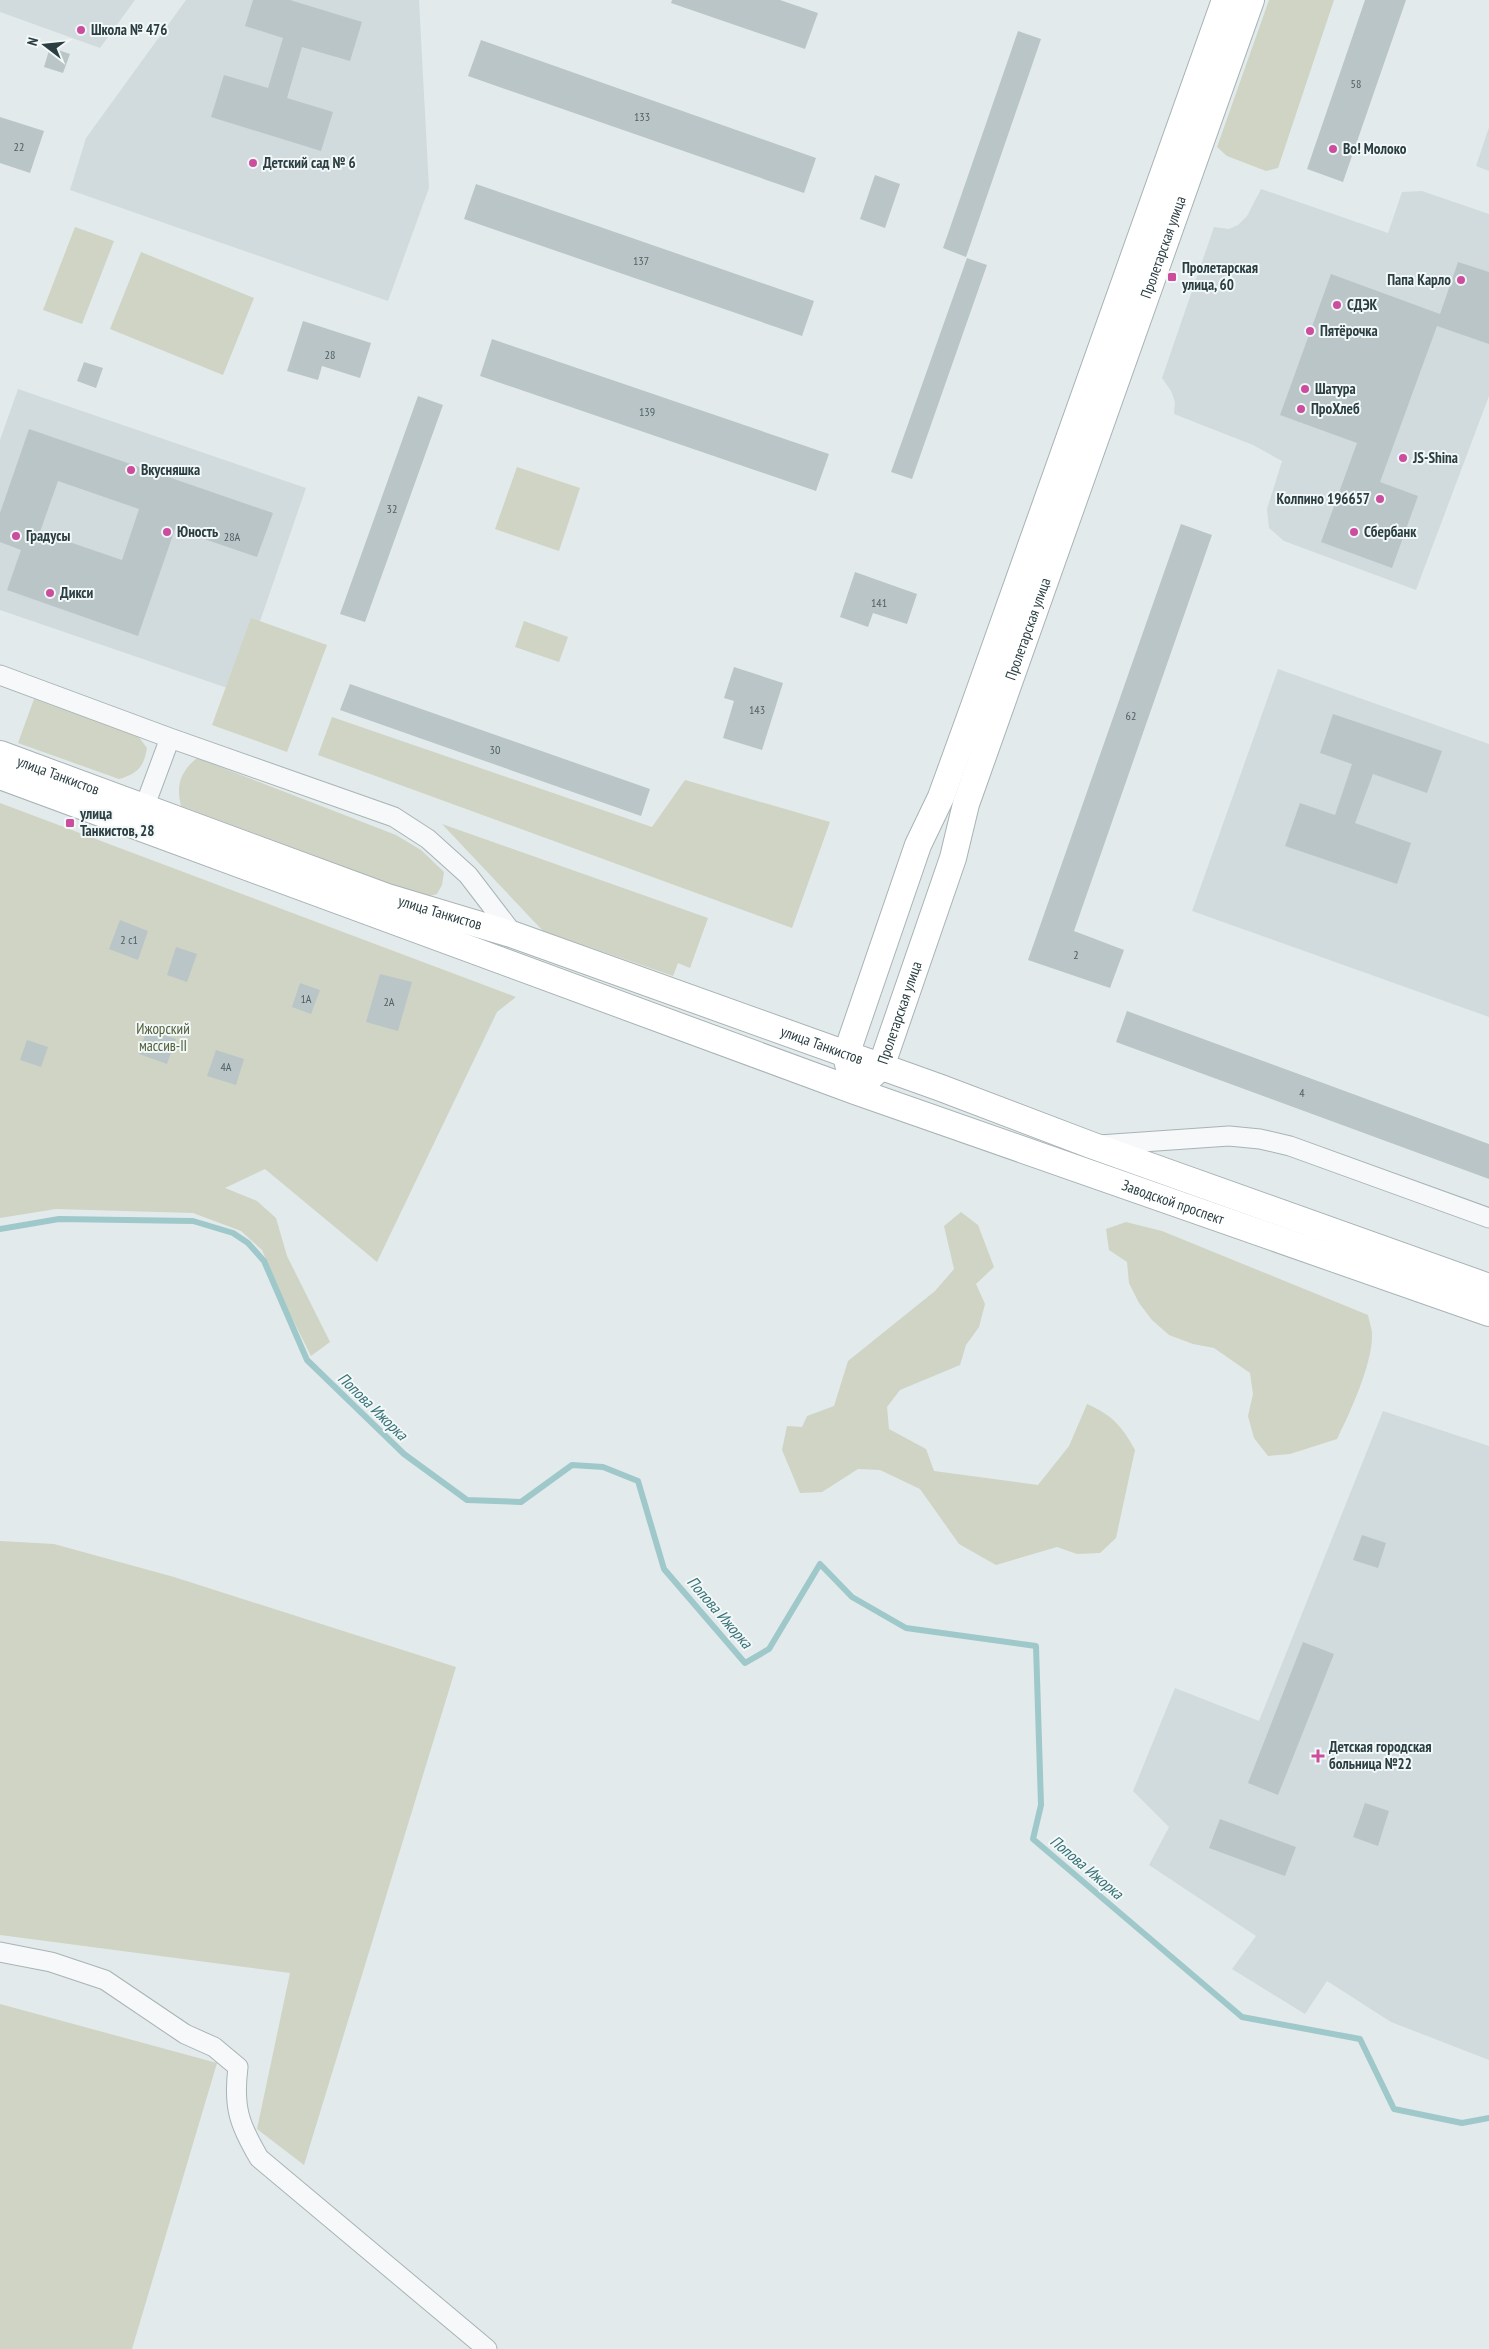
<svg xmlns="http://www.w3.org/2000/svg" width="1489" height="2349" font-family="'PT Sans Narrow',sans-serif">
  <rect width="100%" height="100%" fill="#e3eaeb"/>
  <path fill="#d1dbdd" d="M 0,0 L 135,0 L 100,48 L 0,12 Z
    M 186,0 L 419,0 L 429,188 L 388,301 L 70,190 L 86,138 Z
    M 1489,127 L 1489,171 L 1476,166 Z
    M 1261,189 L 1388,233 L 1402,192 L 1422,191 L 1489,214 L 1489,396 L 1416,590 L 1284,541 L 1269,528 L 1267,509 L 1282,461 L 1253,445 L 1174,414 L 1175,402 L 1171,391 L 1162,378 L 1214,227 L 1229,229 L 1238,225 L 1247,216 Z
    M 18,389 L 306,488 L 236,691 L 0,610 L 0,440 Z
    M 1278,669 L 1489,744 L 1489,1017 L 1192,911 Z
    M 1383,1411 L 1489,1446 L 1489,2060 L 1391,2022 L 1327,1981 L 1305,2014 L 1232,1969 L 1256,1936 L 1149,1865 L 1169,1827 L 1133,1791 L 1175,1688 L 1259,1721 Z"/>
  <path fill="#d0d4c4" d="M 1269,0 L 1334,0 L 1278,168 L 1266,171 L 1227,156 L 1217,147 Z
    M 75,227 L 114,241 L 82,324 L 43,310 Z
    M 141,252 L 254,298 L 223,375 L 110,329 Z
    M 517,467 L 580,488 L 559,551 L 495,529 Z
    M 251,618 L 327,645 L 287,752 L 212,725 Z
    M 524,621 L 568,637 L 559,662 L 515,647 Z
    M 34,699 L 138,736 L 147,748 C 144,767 137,774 119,779 L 18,743 Z
    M 332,717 L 652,827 L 685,780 L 830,822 L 792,928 L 318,755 Z
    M 197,758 L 396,835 L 421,850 L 444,872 L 442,885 L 437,894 L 426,897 L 181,806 C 176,785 180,772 197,758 Z
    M 0,803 L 516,997 L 497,1012 L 377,1262 L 265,1169 L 225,1188 L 257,1201 L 276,1218 L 287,1256 L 330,1342 L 311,1356 L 285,1304 L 262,1250 L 241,1231 L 193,1213 L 56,1209 L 0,1218 Z
    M 442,824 L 708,918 L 690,968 L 678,963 L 673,976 L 543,931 Z
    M 961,1212 L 978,1225 L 994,1267 L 976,1284 L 985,1304 L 979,1327 L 966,1345 L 960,1365 L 900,1390 L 887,1407 L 889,1429 L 926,1449 L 934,1471 L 1038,1485 L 1069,1446 L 1087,1404 C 1112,1415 1122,1426 1135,1450 L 1116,1538 L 1100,1553 L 1077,1554 L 1057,1547 L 996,1565 L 959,1544 L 920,1489 L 880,1470 L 858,1469 L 822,1492 L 800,1493 L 782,1450 L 787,1426 L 802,1427 L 807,1416 L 834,1406 L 848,1361 L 935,1291 L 954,1269 L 944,1226 Z
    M 1126,1222 L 1162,1231 L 1368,1315 C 1369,1321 1372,1328 1372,1334 C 1373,1363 1350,1413 1337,1439 L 1290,1454 L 1268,1456 L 1254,1438 L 1248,1416 L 1253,1394 L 1250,1373 L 1214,1348 L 1193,1344 L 1169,1335 L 1152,1320 L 1139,1303 L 1129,1283 L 1127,1262 L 1109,1250 L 1106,1229 Z
    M 0,1541 L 54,1544 L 174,1577 L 456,1667 L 304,2165 L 257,2129 L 290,1973 L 0,1935 Z
    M 0,2004 L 217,2063 L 132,2349 L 0,2349 Z"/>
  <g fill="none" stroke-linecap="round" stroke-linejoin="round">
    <path stroke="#9fc8ca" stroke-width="6" d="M 0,1229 L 59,1219 L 193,1221 L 233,1233 L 248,1243 L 264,1261 L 307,1360 L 404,1454 L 467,1500 L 521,1502 L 572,1465 L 603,1467 L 638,1481 L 664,1569 L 745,1663 L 769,1649 L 820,1564 L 852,1597 L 906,1628 L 1036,1646 L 1041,1805 L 1033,1839 L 1242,2017 L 1360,2039 L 1394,2109 L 1462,2123 L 1489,2118"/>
  </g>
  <path fill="#bac5c8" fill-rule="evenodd" d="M 253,0 L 290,0 L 362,22 L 350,61 L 302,47 L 287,98 L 333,112 L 321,151 L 211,117 L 224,75 L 268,88 L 283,38 L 245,26 Z
    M 672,0 L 780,0 L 818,13 L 805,49 L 671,3 Z
    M 1365,0 L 1406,0 L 1343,182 L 1307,169 Z
    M 1018,31 L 1041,39 L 966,257 L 943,248 Z
    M 481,40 L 816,158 L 804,193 L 468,76 Z
    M 50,47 L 70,54 L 63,73 L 44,67 Z
    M 0,117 L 44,131 L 30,173 L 0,163 Z
    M 875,175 L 900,184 L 885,228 L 860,219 Z
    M 476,184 L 814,301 L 802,336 L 464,219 Z
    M 967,258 L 987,265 L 912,479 L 891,472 Z
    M 1458,262 L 1489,272 L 1489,344 L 1437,326 L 1380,482 L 1418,496 L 1392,568 L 1321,542 L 1357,443 L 1280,415 L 1331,274 L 1440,314 Z
    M 303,321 L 371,343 L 360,378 L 322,366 L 318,380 L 287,371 Z
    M 492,339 L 829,454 L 816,491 L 480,376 Z
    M 84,362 L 103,368 L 96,388 L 77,381 Z
    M 418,396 L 443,405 L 365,622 L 340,614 Z
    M 29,429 L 273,513 L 257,557 L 175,529 L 138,636 L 7,590 L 21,550 L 0,542 L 0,513 ZM 58,481 L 139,509 L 122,560 L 40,532 Z
    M 1181,524 L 1212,535 L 1074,931 L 1124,950 L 1110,988 L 1028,960 Z
    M 855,572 L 917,594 L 907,624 L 873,613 L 868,627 L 840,617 Z
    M 734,667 L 783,683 L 762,750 L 723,738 L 734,701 L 724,698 Z
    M 350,684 L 650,789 L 641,816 L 340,710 Z
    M 1333,714 L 1442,751 L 1427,793 L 1373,774 L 1355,823 L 1411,843 L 1397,884 L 1285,846 L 1300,803 L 1335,815 L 1352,764 L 1320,753 Z
    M 120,920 L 148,931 L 138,960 L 109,949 Z
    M 176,947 L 197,954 L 187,982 L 167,975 Z
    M 380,974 L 412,982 L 398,1031 L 366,1022 Z
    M 300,983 L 320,990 L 311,1014 L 292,1007 Z
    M 1127,1011 L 1489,1144 L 1489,1179 L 1116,1042 Z
    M 147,1029 L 176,1039 L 167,1064 L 139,1054 Z
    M 27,1040 L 48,1047 L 41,1067 L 20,1060 Z
    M 216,1050 L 244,1059 L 236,1085 L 207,1076 Z
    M 1362,1535 L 1386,1543 L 1378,1568 L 1353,1560 Z
    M 1303,1642 L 1334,1654 L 1278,1795 L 1248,1783 Z
    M 1365,1803 L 1389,1811 L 1378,1846 L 1353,1837 Z
    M 1220,1819 L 1296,1847 L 1285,1876 L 1209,1848 Z"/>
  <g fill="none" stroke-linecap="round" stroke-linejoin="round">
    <g stroke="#a8b3b5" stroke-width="21">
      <path id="minor" d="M 0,675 L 170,738 L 394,817 L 428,839 L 468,875 L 514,935
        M 144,808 L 170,738
        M 1099,1145 L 1229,1136 L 1260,1139 L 1290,1146 L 1489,1218
        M 0,1952 L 51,1962 L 105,1980 L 185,2034 L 214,2047 L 238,2067 C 233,2107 239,2124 259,2158 L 487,2349"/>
    </g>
    <g stroke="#a8b3b5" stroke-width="28">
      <g id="secondary">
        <path id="s1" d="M 0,754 L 387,897 L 514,935 L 941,1088 L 1091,1145 L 1489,1287"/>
        <path id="s2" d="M 0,776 L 855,1091 L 1489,1313"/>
        <path d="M 850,1073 L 846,1055 L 918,845 L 941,797 L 974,706 L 1225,0"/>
        <path id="s3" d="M 868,1079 L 881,1067 L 953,858 L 966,804 L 1251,0"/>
      </g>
    </g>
    <use href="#minor" stroke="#f6f8f9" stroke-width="19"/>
    <use href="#secondary" stroke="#fff" stroke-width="26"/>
  </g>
  <g fill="#cc4c9d" stroke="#f2f7f8" stroke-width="2">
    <circle cx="81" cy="30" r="5"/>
    <circle cx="1333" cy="149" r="5"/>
    <circle cx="253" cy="163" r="5"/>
    <rect x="1167" y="272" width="10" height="10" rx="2.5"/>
    <circle cx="1461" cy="280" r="5"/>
    <circle cx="1337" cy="305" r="5"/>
    <circle cx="1310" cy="331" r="5"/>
    <circle cx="1305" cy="389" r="5"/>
    <circle cx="1301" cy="409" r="5"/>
    <circle cx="1403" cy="458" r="5"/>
    <circle cx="131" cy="470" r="5"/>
    <circle cx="1380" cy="499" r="5"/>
    <circle cx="167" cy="532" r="5"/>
    <circle cx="1354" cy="532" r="5"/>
    <circle cx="16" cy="536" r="5"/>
    <circle cx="50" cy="593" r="5"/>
    <rect x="65" y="818" width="10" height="10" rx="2.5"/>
    <path d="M1315.5 1748.5h5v5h5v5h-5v5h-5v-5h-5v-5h5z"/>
  </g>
  <g text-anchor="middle" stroke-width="4" stroke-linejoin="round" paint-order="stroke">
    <g font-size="12" fill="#4f6064">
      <text x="1356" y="88">58</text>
      <text x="642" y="121">133</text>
      <text x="19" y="151">22</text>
      <text x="641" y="265">137</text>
      <text x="330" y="359">28</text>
      <text x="647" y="416">139</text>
      <text x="392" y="513">32</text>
      <text x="232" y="541">28А</text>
      <text x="879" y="607">141</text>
      <text x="757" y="714">143</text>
      <text x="1131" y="720">62</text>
      <text x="495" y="754">30</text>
      <text x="129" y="944">2 с1</text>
      <text x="1076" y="959">2</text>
      <text x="306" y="1003">1А</text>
      <text x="389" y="1006">2А</text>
      <text x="226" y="1071">4А</text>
      <text x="1302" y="1097">4</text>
    </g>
    <g font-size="15" font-weight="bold" fill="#2b3f43" stroke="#f2f7f8" text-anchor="start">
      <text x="91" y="35">Школа № 476</text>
      <text x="1343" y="154">Во! Молоко</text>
      <text x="263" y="168">Детский сад № 6</text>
      <text x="1182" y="273">Пролетарская<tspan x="1182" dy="17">улица, 60</tspan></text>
      <text x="1451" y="285" text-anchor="end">Папа Карло</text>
      <text x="1347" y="310">СДЭК</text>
      <text x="1320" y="336">Пятёрочка</text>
      <text x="1315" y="394">Шатура</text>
      <text x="1311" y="414">ПроХлеб</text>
      <text x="1413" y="463">JS-Shina</text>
      <text x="141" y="475">Вкусняшка</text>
      <text x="1370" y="504" text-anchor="end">Колпино 196657</text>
      <text x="177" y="537">Юность</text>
      <text x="1364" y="537">Сбербанк</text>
      <text x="26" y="541">Градусы</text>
      <text x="60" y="598">Дикси</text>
      <text x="80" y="819">улица<tspan x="80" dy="17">Танкистов, 28</tspan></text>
      <text x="1329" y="1752">Детская городская<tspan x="1329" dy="17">больница №22</tspan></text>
    </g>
    <g font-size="15" fill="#2b3f43" stroke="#f2f7f8">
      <text dy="5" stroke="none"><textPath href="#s3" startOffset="885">Пролетарская улица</textPath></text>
      <text dy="5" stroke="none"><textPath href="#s3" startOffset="480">Пролетарская улица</textPath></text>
      <text dy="5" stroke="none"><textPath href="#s1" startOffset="62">улица Танкистов</textPath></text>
      <text dy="5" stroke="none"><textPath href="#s1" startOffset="468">улица Танкистов</textPath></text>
      <text dy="5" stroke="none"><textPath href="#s3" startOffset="75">Пролетарская улица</textPath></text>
      <text dy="5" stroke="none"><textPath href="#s1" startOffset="872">улица Танкистов</textPath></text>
      <text dy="5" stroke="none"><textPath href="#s2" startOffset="1248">Заводской проспект</textPath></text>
    </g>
    <g font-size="15" fill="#525e38" stroke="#f2f7f8">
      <text x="163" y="1034">Ижорский<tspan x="163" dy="17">массив-II</tspan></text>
    </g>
    <g font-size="16" font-style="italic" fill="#367176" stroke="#f2f7f8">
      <text transform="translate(373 1406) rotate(44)" y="6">Попова Ижорка</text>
      <text transform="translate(720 1612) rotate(49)" y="6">Попова Ижорка</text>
      <text transform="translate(1087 1867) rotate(40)" y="6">Попова Ижорка</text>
    </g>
  </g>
  <g transform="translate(45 45) rotate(286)" stroke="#f2f7f8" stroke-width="4" paint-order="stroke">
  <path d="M0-4L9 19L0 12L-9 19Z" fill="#2b3f43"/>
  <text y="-8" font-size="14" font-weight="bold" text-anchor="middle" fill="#2b3f43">N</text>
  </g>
</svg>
